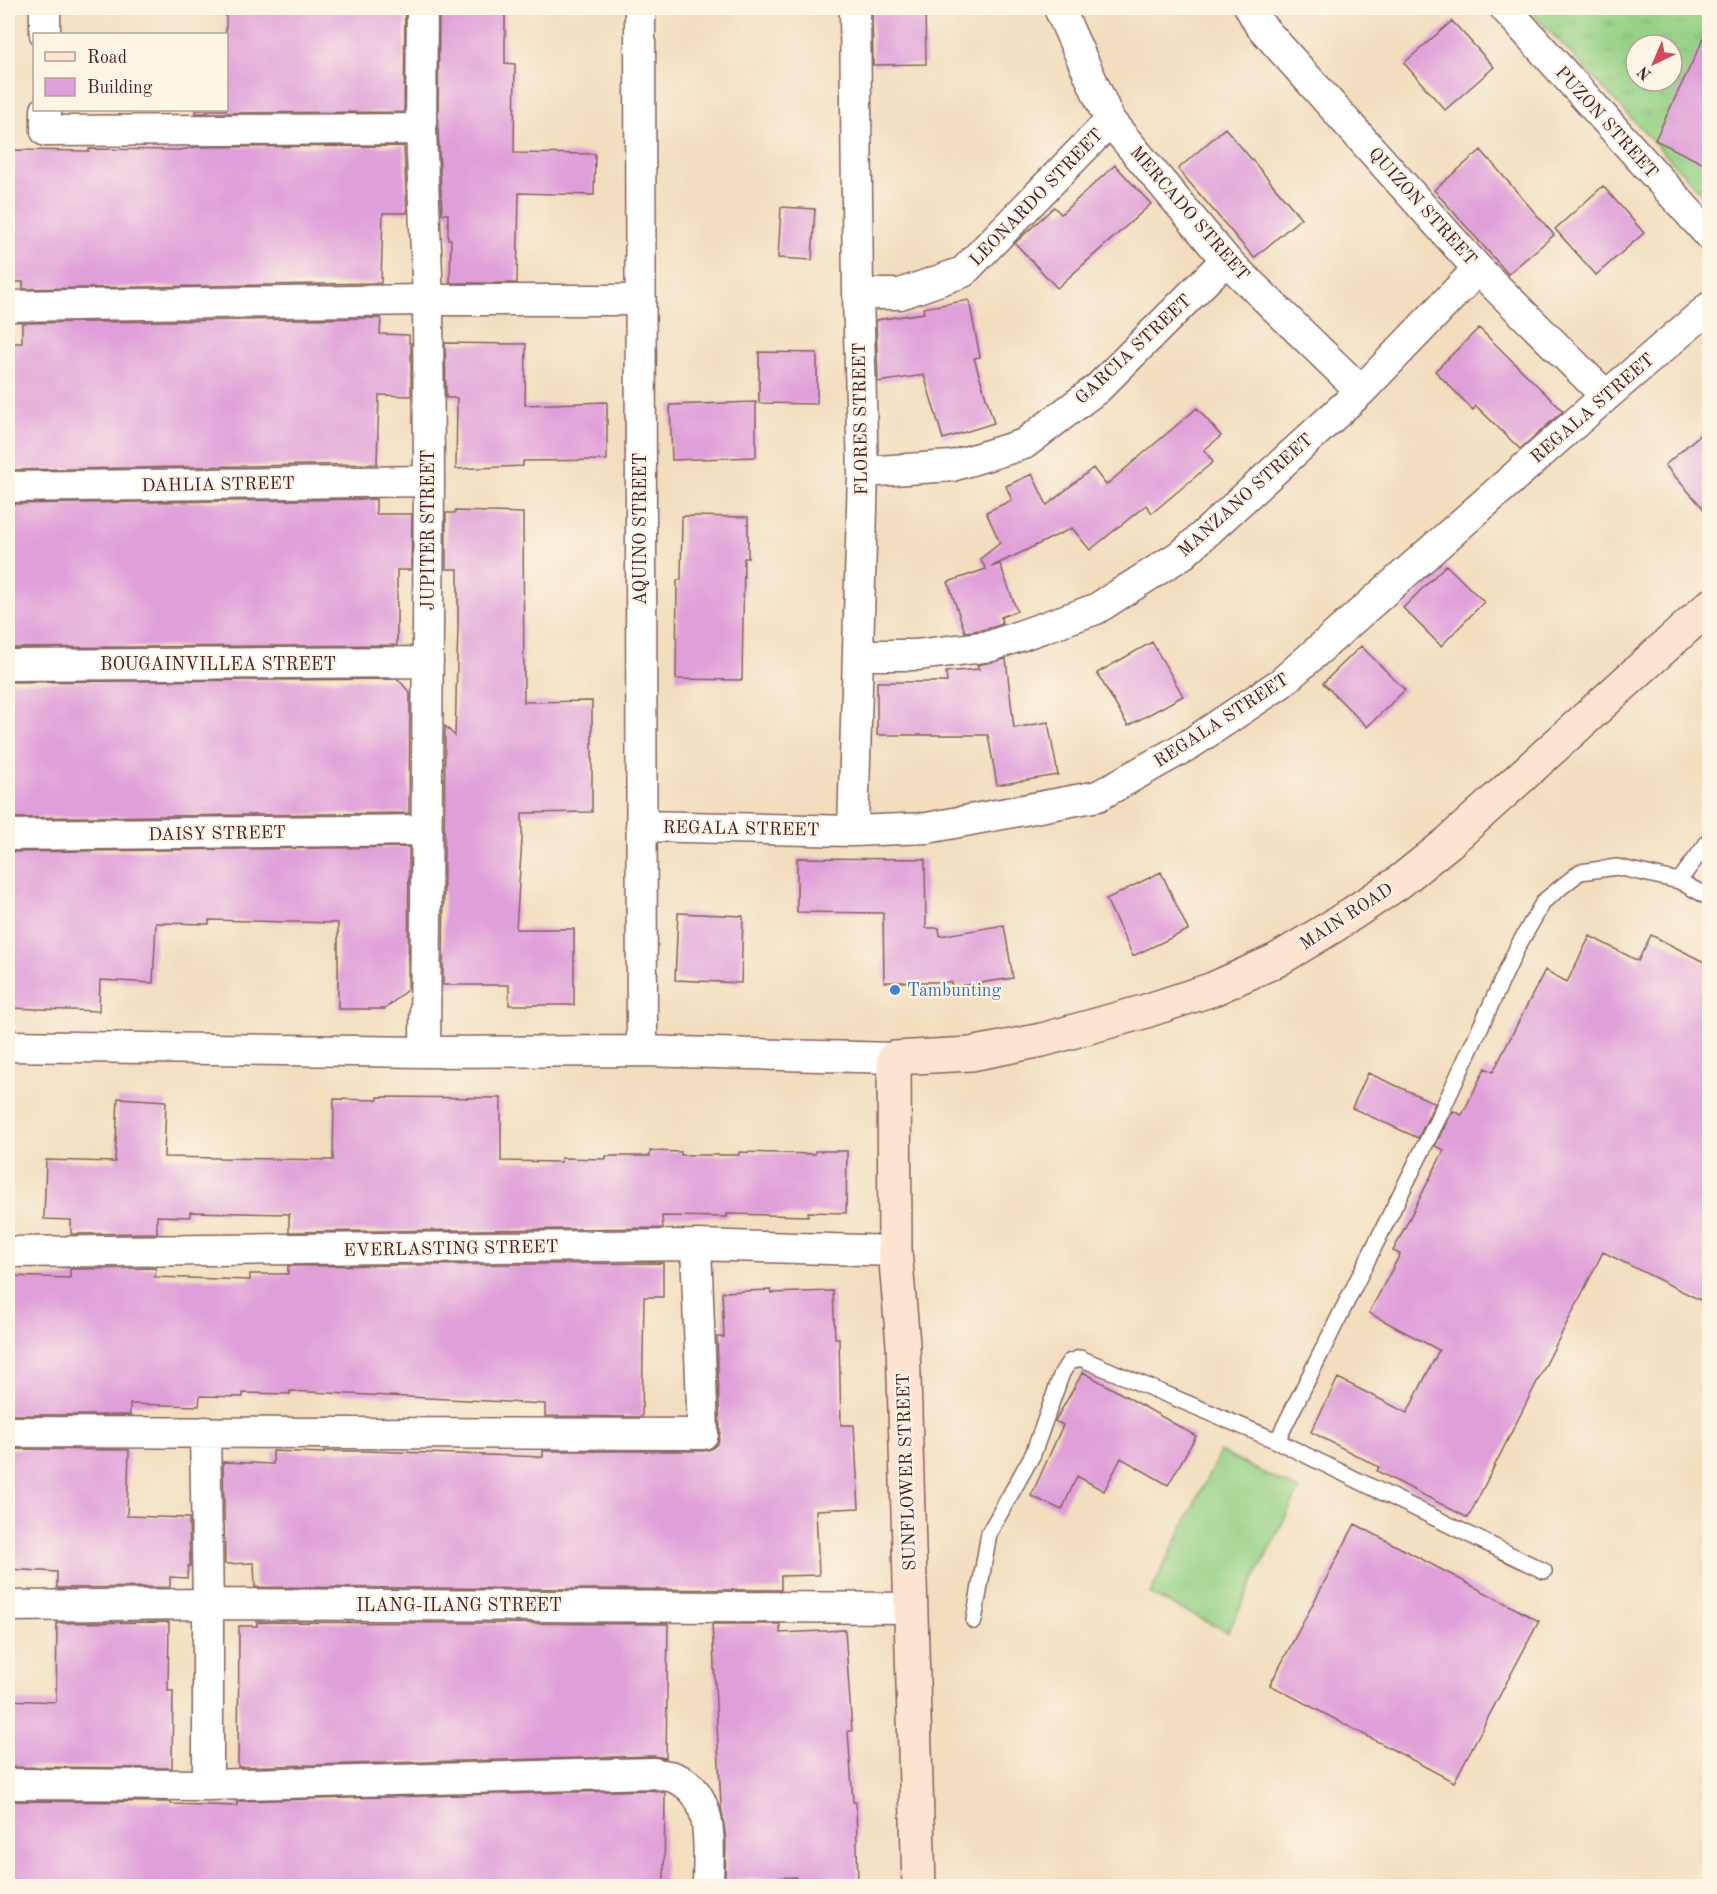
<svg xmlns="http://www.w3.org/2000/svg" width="1717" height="1894" font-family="'Old Standard TT',serif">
  <defs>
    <pattern id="grass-tufts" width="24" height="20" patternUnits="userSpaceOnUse" patternTransform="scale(1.5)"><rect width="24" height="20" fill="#96d186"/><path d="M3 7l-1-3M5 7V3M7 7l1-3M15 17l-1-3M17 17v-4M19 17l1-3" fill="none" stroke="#83b374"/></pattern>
  </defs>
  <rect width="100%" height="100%" fill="#fcf5e5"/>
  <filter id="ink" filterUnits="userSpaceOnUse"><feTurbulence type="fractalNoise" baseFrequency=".0167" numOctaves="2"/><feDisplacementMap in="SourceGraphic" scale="12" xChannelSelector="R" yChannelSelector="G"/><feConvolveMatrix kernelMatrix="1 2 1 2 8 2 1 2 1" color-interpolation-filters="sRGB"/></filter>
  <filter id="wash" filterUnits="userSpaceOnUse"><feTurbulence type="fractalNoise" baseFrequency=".008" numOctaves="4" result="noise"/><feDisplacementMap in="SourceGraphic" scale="24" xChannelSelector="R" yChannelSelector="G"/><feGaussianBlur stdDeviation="1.35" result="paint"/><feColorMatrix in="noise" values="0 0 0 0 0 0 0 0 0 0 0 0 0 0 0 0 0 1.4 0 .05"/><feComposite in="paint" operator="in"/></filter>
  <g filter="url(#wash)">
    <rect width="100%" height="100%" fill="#f2ddbe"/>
    <path fill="url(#grass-tufts)" stroke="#707858" stroke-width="1.5" fill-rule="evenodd" d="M 1528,8 L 1709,8 L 1709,201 ZM 1636,45 L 1672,45 L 1672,81 L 1636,81 Z"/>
    <path fill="#96d186" stroke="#707858" stroke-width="1.5" d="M 1220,1452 L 1299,1490 L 1228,1632 L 1150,1594 Z"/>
    <g id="blocks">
      <path fill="#df9fd9" d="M 226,8 L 405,8 L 404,112 L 196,113 L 196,110 L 226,110 Z
        M 439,8 L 505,8 L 505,63 L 515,64 L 514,153 L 595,154 L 594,195 L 519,193 L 517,283 L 450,283 L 451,239 L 448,239 L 448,214 L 442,214 L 438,129 Z
        M 925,11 L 926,64 L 873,65 L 872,12 Z
        M 1452,21 L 1494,67 L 1445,110 L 1404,63 Z
        M 1710,25 L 1710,167 L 1655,140 Z
        M 1225,128 L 1301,218 L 1254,258 L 1178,169 Z
        M 404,146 L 407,213 L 383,213 L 381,283 L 23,289 L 23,282 L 8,282 L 8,150 L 89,151 L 89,149 L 181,150 L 196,147 Z
        M 1481,150 L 1554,235 L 1508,274 L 1434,190 Z
        M 1115,165 L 1151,204 L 1057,288 L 1015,243 L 1054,207 L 1061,214 Z
        M 1603,186 L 1644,233 L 1596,275 L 1555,229 Z
        M 781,207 L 815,209 L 812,260 L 778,258 Z
        M 969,300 L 980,357 L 974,358 L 994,423 L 943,439 L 924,375 L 878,382 L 876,320 L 924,313 L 923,308 Z
        M 381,318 L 380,334 L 409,335 L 409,343 L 411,343 L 411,396 L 379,395 L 377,464 L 8,470 L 8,343 L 22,343 L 22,323 Z
        M 1479,328 L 1563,411 L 1520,449 L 1476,406 L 1473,410 L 1435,371 Z
        M 445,343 L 526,344 L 525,405 L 607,402 L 607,460 L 523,461 L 523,466 L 456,469 L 457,398 L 446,398 Z
        M 759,352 L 817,353 L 817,404 L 759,403 Z
        M 756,402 L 756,457 L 672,460 L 670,405 Z
        M 1197,408 L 1221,436 L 1204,450 L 1213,462 L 1152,513 L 1146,505 L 1090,550 L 1072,528 L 991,567 L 1000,564 L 1017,611 L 1001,617 L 1002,624 L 987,629 L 965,632 L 948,582 L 986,569 L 980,559 L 1000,543 L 986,512 L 1012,500 L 1006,486 L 1032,474 L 1047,505 L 1093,468 L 1106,485 Z
        M 1710,426 L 1710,516 L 1665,465 Z
        M 376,499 L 376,514 L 412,514 L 411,570 L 397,570 L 397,645 L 8,648 L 8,504 Z
        M 455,511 L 523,513 L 524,702 L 592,701 L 592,812 L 522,813 L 522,839 L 516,929 L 574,929 L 574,1005 L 509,1005 L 509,985 L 443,985 L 445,726 L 455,736 L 458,626 L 458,569 L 446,569 L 446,513 L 455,513 Z
        M 682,516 L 748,517 L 748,558 L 744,558 L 742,680 L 676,679 L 677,580 L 681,580 Z
        M 1446,565 L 1484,602 L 1441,646 L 1403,608 Z
        M 1152,642 L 1183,696 L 1128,726 L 1097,673 Z
        M 1361,646 L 1405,690 L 1367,727 L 1323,683 Z
        M 1006,659 L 1014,728 L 1048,722 L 1058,775 L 997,785 L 988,735 L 877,735 L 877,682 L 947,682 L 946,672 L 979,669 L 977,665 Z
        M 398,679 L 410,693 L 409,813 L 8,818 L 8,682 Z
        M 409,847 L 408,989 L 385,1009 L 338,1009 L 338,923 L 209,920 L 209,924 L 156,923 L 153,983 L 100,980 L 99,1011 L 8,1008 L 8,852 Z
        M 797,858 L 925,859 L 926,928 L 939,928 L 940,936 L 1004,925 L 1013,978 L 952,987 L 951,982 L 884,982 L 883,913 L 797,912 Z
        M 1161,872 L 1188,930 L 1133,956 L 1106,899 Z
        M 678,913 L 743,916 L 741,983 L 675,980 Z
        M 1651,935 L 1710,965 L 1710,1305 L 1603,1252 L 1468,1518 L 1377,1471 L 1379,1467 L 1311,1432 L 1338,1378 L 1407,1413 L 1439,1350 L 1369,1313 L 1400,1254 L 1393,1251 L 1444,1150 L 1435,1146 L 1453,1111 L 1462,1115 L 1485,1068 L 1493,1072 L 1545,970 L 1567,982 L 1590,936 L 1638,961 Z
        M 1368,1073 L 1435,1103 L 1418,1138 L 1352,1108 Z
        M 378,1097 L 501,1098 L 501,1161 L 561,1162 L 561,1158 L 606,1159 L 606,1156 L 650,1156 L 650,1151 L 681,1152 L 681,1155 L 739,1155 L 739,1152 L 815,1154 L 815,1151 L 847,1151 L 846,1213 L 808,1212 L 808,1216 L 727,1214 L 727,1217 L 662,1216 L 663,1228 L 289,1232 L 289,1214 L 190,1212 L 190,1217 L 157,1216 L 157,1233 L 71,1234 L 71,1220 L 44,1219 L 46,1160 L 115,1162 L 118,1098 L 166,1101 L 164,1157 L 333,1160 L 334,1099 L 378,1100 Z
        M 663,1263 L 663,1297 L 644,1297 L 642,1417 L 545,1416 L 545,1404 L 290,1391 L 290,1394 L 243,1393 L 243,1397 L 200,1396 L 199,1406 L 130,1404 L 130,1415 L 8,1415 L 8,1276 L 70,1278 L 70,1269 L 156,1268 L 155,1277 L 250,1280 L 250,1274 L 288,1274 L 288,1266 Z
        M 771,1290 L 771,1293 L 833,1291 L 835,1338 L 839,1338 L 841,1425 L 854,1425 L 859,1508 L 816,1510 L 819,1575 L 781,1576 L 781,1590 L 255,1587 L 254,1563 L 225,1564 L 223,1462 L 273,1464 L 273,1451 L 324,1453 L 324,1451 L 366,1451 L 543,1457 L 543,1451 L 703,1451 L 711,1449 L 718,1443 L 720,1433 L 717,1337 L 724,1337 L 722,1292 Z
        M 1083,1372 L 1196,1436 L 1168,1485 L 1121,1458 L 1104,1491 L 1077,1476 L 1062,1510 L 1031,1496 L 1063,1425 L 1055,1421 Z
        M 8,1449 L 129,1450 L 127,1516 L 189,1518 L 190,1566 L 188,1566 L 187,1578 L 170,1577 L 170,1587 L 57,1588 L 57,1572 L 8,1569 Z
        M 1355,1524 L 1539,1621 L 1454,1782 L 1270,1685 Z
        M 169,1622 L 168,1691 L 173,1691 L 172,1768 L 10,1767 L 10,1761 L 8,1761 L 8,1700 L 56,1702 L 57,1623 Z
        M 257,1622 L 668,1624 L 666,1758 L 654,1756 L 238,1767 L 239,1626 L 257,1626 Z
        M 712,1624 L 780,1624 L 780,1633 L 845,1630 L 852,1731 L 848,1731 L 853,1802 L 856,1802 L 858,1887 L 797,1887 L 796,1877 L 725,1880 L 726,1839 L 721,1806 Z
        M 652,1790 L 665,1793 L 664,1887 L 8,1887 L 10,1801 L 171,1802 L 171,1804 L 237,1806 L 237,1801 Z"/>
    </g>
  </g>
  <g filter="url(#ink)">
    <use href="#blocks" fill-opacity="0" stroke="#85625e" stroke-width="1.5"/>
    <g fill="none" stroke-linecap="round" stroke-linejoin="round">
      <g stroke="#85625e" stroke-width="18">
        <path id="lane" d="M 1710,839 L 1679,881 L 1710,898
          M 1277,1441 L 1437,1121 L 1518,946 L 1544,901 L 1580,872 L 1617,867 L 1679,881
          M 974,1621 L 989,1533 L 1033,1454 L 1062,1373 L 1069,1362 L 1080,1358 L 1277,1441 L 1544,1571"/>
      </g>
      <g stroke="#85625e" stroke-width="33">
        <path id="street" d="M 45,8 L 45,34
          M 422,8 L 421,129 L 428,300 L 429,481 L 425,1052
          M 640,8 L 642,1051
          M 1059,8 L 1110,121 L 1226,260 L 1361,391
          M 1250,8 L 1259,24 L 1478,269 L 1606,396
          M 1505,8 L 1710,236
          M 46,110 L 46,131 L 421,129
          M 858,294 L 900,294 L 963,272 L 1110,121
          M 8,306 L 428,300 L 640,300
          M 863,472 L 952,466 L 1024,444 L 1098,388 L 1226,260
          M 8,487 L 429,481
          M 858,655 L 917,655 L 991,646 L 1096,609 L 1184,553 L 1361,391 L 1478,269
          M 8,665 L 428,662
          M 641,826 L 853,831 L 927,828 L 1098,796 L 1190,744 L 1281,683 L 1606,396 L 1710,307
          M 853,831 L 863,472 L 858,294 L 855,8
          M 8,835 L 427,830
          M 8,1046 L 425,1052 L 642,1051 L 894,1058
          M 8,1252 L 696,1245 L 895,1251
          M 8,1432 L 703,1434 L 696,1245
          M 205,1432 L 208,1604 L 208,1785
          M 8,1606 L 208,1604 L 911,1608
          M 8,1784 L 208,1785 L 654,1773 C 660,1775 667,1775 673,1777 C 717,1792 708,1850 708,1886"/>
      </g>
      <g stroke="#85625e" stroke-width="36">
        <path id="secondary" d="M 919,1886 L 903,1344 L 895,1251 L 894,1058 L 971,1054 L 1042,1040 L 1143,1012 L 1213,989 L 1277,960 L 1335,925 L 1398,883 L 1449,842 L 1710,606"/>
      </g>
      <use href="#lane" stroke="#fff" stroke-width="15"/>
      <use href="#street" stroke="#fff" stroke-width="30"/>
      <use href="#secondary" stroke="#fde4d1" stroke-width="33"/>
    </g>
  </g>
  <circle fill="#3f7fe0" stroke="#fcf5e5" stroke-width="2" cx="895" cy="990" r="6"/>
  <g text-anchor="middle" stroke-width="4.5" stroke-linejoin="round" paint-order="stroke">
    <g font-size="18" fill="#4a1f2b" stroke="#fcf5e5">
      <text transform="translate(1607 122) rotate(48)" y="6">PUZON STREET</text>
      <text transform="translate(1036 197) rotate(-46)" y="6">LEONARDO STREET</text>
      <text transform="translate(1423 206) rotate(48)" y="6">QUIZON STREET</text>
      <text transform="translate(1190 213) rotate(49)" y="6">MERCADO STREET</text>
      <text transform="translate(1133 349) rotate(-43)" y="6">GARCIA STREET</text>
      <text transform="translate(1592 408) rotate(-41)" y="6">REGALA STREET</text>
      <text transform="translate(860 419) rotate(-91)" y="6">FLORES STREET</text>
      <text transform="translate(218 484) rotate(-1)" y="6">DAHLIA STREET</text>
      <text transform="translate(1245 495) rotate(-42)" y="6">MANZANO STREET</text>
      <text transform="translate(640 529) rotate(-90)" y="6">AQUINO STREET</text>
      <text transform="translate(428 530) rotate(-90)" y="6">JUPITER STREET</text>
      <text x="218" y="670">BOUGAINVILLEA STREET</text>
      <text transform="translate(1221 720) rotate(-33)" y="6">REGALA STREET</text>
      <text transform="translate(741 828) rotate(1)" y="6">REGALA STREET</text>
      <text transform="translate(217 833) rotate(-1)" y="6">DAISY STREET</text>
      <text transform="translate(1346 916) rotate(-33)" y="6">MAIN ROAD</text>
      <text transform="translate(451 1248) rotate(-1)" y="6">EVERLASTING STREET</text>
      <text transform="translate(906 1472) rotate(-92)" y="6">SUNFLOWER STREET</text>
      <text x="459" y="1611">ILANG-ILANG STREET</text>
    </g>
    <g font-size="18" fill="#366cbe" stroke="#fcf5e5" text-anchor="start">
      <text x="907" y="996">Tambunting</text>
    </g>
  </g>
  <rect width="1717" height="1894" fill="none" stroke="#fcf5e5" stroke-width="30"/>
  <rect x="33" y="33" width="195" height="78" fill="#fcf5e5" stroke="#b59f9b" stroke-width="1.5"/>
  <rect x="45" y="52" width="30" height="9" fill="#fde4d1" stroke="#b59f9b" stroke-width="1.5"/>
  <text x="87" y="63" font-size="18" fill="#4a1f2b">Road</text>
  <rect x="45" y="78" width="30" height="18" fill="#df9fd9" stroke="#b59f9b" stroke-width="1.5"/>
  <text x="87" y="93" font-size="18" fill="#4a1f2b">Building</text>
  <g transform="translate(1654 63) rotate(224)"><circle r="28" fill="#fcf5e5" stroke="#b59f9b" stroke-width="1.5"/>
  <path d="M0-4.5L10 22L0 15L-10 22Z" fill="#d1495b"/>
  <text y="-9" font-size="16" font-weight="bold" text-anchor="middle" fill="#4a1f2b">N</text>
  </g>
</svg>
